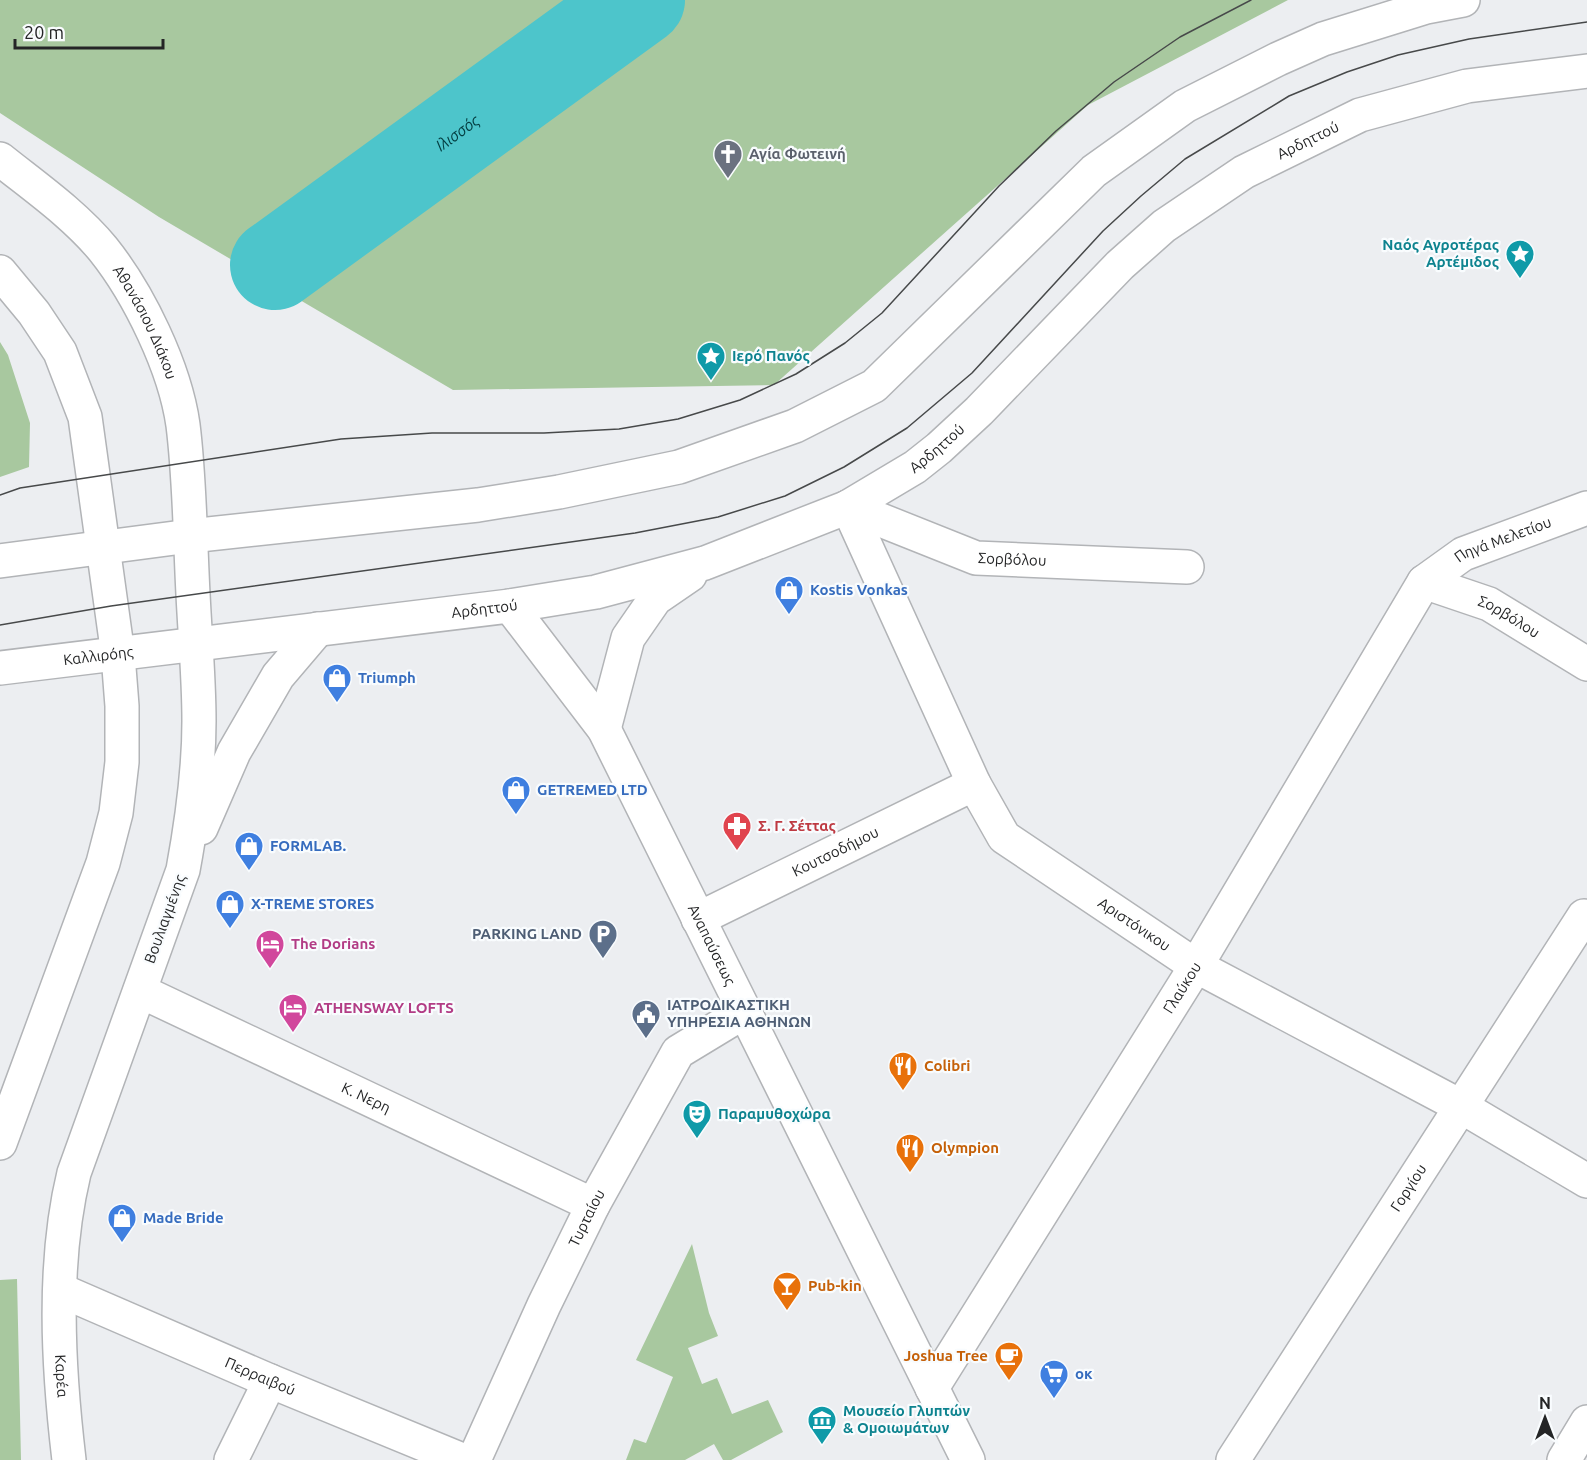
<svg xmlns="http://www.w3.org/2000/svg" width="1587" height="1460" font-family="Ubuntu,sans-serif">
  <rect width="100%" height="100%" fill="#eceef1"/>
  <path fill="#a8c89f" d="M 0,0 L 1288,0 L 1088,105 L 774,385 L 453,390 L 159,217 L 0,113 Z
    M 0,342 L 8,355 L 30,423 L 29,467 L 0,477 Z
    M 692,1244 L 709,1313 L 718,1336 L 688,1348 L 702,1384 L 717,1378 L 732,1414 L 768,1400 L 783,1432 L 731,1460 L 723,1460 L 714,1444 L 685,1460 L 626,1460 L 634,1439 L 646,1443 L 673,1377 L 636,1360 Z
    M 17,1279 L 21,1460 L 0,1460 L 0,1280 Z"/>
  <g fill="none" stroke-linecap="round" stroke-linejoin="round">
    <path stroke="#4dc5cb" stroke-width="90" id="s1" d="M 275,265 L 640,0"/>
    <g stroke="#b2b4b7" stroke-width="36">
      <g id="minor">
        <path id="s2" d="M 848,507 L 974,784 L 1004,837 L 1196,966 L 1462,1107 L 1587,1181"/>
        <path id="s3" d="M 848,507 L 976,558 L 1187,567"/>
        <path id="s4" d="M 1424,582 L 1489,604 L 1587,664"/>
        <path id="s5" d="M 510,606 L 604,729 L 968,1460"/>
        <path id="s6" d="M 698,919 L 974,784"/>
        <path id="s7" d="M 140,991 L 593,1205"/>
        <path id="s8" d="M 60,1290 L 270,1381 L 462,1460"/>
        <path id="s9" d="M 932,1388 L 1196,966 L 1424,582 L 1463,554 L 1587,508"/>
        <path d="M 231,1460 L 270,1381"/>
        <path id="s10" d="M 474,1460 L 544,1305 L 593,1205 L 678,1052 L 744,1012"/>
        <path id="s11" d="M 1233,1460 L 1584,916"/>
        <path d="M 1564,1460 L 1587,1422"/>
      </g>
    </g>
    <g stroke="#b2b4b7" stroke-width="36">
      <g id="major">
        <path id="s12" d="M 0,159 C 35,187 74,214 103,249 C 139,294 175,368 183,425 C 190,481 190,538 193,594 C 195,636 199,678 199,721 C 199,771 192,821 183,870 L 74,1173 C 52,1264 58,1367 69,1460"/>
        <path d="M 0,272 L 34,313 L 60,352 L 85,417 L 118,655 L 122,706 L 122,762 L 116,813 L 103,863 L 0,1143"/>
        <path d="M 0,561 L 190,536 L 478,505 L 559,492 L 679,467 L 795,426 L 874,386 L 1094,171 L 1185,106 L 1278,59 L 1323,39 L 1426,7 L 1463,0"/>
        <path id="s13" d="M 0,668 L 510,606 L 596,592 L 705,563 L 848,507 L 915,467 L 939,448 L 979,411 L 1120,265 L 1164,226 L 1244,172 L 1360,115 L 1467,86 L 1587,71"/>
        <path d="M 604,729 L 628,638 L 655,599 L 690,575"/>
        <path d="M 201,828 L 234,752 L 278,676 L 318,629"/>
      </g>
    </g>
    <use href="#minor" stroke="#fff" stroke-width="33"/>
    <use href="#major" stroke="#fff" stroke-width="33"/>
    <path stroke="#47494a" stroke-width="1.5" d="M 0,495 L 20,488 L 341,439 L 432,433 L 544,433 L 619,429 L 678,419 L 740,400 L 796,374 L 845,343 L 882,313 L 999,186 L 1056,131 L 1114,82 L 1180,37 L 1251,0
      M 0,625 L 111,606 L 635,533 L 718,517 L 785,496 L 844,467 L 907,428 L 972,373 L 1103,231 L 1141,196 L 1185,159 L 1289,96 L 1347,72 L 1398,55 L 1469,39 L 1587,22"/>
  </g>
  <defs>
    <g id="church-pin" transform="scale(1.5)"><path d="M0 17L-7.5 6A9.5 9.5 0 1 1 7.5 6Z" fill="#6b7280" stroke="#f9fcfe"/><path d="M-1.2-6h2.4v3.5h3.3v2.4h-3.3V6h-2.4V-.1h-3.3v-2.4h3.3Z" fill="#fff"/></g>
    <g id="sight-pin" transform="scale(1.5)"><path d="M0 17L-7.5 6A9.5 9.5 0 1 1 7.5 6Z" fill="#0f9aa8" stroke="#f9fcfe"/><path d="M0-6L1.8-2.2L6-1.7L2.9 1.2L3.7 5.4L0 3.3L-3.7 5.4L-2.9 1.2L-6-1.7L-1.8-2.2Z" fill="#fff"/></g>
    <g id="shop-pin" transform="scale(1.5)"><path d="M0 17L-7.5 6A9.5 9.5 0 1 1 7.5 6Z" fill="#3f7fe0" stroke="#f9fcfe"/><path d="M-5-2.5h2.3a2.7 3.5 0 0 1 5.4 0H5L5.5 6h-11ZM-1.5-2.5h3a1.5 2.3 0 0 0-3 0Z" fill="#fff"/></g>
    <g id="pharmacy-pin" transform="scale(1.5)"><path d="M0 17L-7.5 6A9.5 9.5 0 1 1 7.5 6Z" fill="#e0444e" stroke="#f9fcfe"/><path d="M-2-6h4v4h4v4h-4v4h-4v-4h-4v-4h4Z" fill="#fff"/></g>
    <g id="parking-pin" transform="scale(1.5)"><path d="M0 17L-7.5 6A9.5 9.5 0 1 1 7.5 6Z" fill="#5c6f8a" stroke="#f9fcfe"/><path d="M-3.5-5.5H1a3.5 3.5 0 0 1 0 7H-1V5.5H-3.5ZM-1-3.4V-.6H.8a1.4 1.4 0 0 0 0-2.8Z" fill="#fff"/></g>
    <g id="hotel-pin" transform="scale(1.5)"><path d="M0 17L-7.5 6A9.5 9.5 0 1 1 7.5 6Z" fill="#d1479c" stroke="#f9fcfe"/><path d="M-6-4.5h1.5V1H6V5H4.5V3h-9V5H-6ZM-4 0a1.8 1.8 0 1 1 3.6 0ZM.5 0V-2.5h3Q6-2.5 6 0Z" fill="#fff"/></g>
    <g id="civic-pin" transform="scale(1.5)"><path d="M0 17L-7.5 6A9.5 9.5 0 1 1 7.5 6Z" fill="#5c6f8a" stroke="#f9fcfe"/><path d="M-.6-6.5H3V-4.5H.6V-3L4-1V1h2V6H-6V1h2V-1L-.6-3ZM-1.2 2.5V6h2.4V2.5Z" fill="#fff"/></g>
    <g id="restaurant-pin" transform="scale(1.5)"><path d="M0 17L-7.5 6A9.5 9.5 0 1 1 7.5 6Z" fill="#e8710a" stroke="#f9fcfe"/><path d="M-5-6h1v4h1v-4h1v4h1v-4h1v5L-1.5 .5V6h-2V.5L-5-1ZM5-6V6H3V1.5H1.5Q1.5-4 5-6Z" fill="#fff"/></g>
    <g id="theatre-pin" transform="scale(1.5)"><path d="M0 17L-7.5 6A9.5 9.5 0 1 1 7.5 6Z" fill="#0f9aa8" stroke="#f9fcfe"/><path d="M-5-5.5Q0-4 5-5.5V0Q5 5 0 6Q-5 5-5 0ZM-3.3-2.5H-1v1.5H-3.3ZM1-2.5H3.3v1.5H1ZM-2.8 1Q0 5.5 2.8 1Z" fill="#fff"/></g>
    <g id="bar-pin" transform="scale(1.5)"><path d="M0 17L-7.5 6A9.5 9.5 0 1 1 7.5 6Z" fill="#e8710a" stroke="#f9fcfe"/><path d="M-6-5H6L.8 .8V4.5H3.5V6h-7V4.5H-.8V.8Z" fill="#fff"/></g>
    <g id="cafe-pin" transform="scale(1.5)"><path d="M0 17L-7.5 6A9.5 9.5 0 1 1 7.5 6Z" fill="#e8710a" stroke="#f9fcfe"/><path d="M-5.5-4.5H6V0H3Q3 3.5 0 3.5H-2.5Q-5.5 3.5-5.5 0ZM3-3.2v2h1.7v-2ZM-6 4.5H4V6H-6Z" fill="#fff"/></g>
    <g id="supermarket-pin" transform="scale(1.5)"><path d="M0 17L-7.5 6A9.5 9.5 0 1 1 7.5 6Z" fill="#3f7fe0" stroke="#f9fcfe"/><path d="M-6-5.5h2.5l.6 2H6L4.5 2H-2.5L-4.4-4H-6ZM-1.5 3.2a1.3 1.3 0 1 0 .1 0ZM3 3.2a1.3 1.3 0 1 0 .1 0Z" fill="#fff"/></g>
    <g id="museum-pin" transform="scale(1.5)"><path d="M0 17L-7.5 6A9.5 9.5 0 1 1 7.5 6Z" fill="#0f9aa8" stroke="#f9fcfe"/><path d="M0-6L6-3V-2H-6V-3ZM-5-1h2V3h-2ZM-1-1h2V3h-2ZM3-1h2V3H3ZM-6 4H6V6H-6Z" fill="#fff"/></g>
  </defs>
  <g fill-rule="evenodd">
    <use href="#church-pin" x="728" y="154"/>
    <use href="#sight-pin" x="1520" y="254"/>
    <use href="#sight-pin" x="711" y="356"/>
    <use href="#shop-pin" x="789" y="590"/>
    <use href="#shop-pin" x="337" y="678"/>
    <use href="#shop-pin" x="516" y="790"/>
    <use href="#pharmacy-pin" x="737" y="826"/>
    <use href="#shop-pin" x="249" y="846"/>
    <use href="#shop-pin" x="230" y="904"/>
    <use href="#parking-pin" x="603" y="934"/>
    <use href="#hotel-pin" x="270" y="944"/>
    <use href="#hotel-pin" x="293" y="1008"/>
    <use href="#civic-pin" x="646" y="1014"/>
    <use href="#restaurant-pin" x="903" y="1066"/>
    <use href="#theatre-pin" x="697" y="1114"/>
    <use href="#restaurant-pin" x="910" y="1148"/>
    <use href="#shop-pin" x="122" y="1218"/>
    <use href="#bar-pin" x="787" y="1286"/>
    <use href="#cafe-pin" x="1009" y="1356"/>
    <use href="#supermarket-pin" x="1054" y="1374"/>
    <use href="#museum-pin" x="822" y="1420"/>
  </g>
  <g text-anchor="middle" stroke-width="4.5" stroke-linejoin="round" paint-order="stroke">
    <g font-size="15" fill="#242526" stroke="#f9fcfe">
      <text dy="5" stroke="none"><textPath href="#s13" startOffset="1460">Αρδηττού</textPath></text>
      <text dy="5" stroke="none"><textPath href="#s12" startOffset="222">Αθανάσιου Διάκου</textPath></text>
      <text dy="5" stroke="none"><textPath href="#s13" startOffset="974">Αρδηττού</textPath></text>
      <text dy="5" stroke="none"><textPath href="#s9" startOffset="1035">Πηγά Μελετίου</textPath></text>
      <text dy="5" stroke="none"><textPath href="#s3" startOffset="174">Σορβόλου</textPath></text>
      <text dy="5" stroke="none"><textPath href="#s13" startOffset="488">Αρδηττού</textPath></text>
      <text dy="5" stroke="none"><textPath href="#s4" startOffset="92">Σορβόλου</textPath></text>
      <text dy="5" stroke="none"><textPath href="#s13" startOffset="99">Καλλιρόης</textPath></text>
      <text dy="5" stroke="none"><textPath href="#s6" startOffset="153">Κουτσοδήμου</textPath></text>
      <text transform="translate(165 919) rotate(-70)" y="5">Βουλιαγμένης</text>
      <text dy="5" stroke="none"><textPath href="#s2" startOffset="522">Αριστόνικου</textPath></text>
      <text dy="5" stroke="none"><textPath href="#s5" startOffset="396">Αναπαύσεως</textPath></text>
      <text dy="5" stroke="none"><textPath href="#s9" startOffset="472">Γλαύκου</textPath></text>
      <text dy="5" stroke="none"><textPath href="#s7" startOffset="250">Κ. Νερη</textPath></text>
      <text dy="5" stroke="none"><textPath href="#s11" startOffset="324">Γοργίου</textPath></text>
      <text dy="5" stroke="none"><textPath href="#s10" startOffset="267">Τυρταίου</textPath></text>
      <text dy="5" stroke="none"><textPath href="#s12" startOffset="1305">Καρέα</textPath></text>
      <text dy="5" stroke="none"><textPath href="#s8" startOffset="218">Περραιβού</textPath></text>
    </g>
    <g font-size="15" font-weight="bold" fill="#5b616d" stroke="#f9fcfe" text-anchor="start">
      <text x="749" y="159">Αγία Φωτεινή</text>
    </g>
    <g font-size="15" font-weight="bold" fill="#0d838f" stroke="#f9fcfe" text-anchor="start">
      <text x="1499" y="250" text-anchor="end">Ναός Αγροτέρας<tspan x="1499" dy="17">Αρτέμιδος</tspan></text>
      <text x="732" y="361">Ιερό Πανός</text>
      <text x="718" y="1119">Παραμυθοχώρα</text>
      <text x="843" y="1416">Μουσείο Γλυπτών<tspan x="843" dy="17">&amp; Ομοιωμάτων</tspan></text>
    </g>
    <g font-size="15" font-weight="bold" fill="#366cbe" stroke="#f9fcfe" text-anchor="start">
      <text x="810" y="595">Kostis Vonkas</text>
      <text x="358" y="683">Triumph</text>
      <text x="537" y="795">GETREMED LTD</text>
      <text x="270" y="851">FORMLAB.</text>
      <text x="251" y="909">X-TREME STORES</text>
      <text x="143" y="1223">Made Bride</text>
      <text x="1075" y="1379">οκ</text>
    </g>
    <g font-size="15" font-weight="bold" fill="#be3a42" stroke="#f9fcfe" text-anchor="start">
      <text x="758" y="831">Σ. Γ. Σέττας</text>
    </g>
    <g font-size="15" font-weight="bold" fill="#4e5e75" stroke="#f9fcfe" text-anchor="end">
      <text x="582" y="939">PARKING LAND</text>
      <text x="667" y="1010" text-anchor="start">ΙΑΤΡΟΔΙΚΑΣΤΙΚΗ<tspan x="667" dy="17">ΥΠΗΡΕΣΙΑ ΑΘΗΝΩΝ</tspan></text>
    </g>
    <g font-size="15" font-weight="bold" fill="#b23c85" stroke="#f9fcfe" text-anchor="start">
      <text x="291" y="949">The Dorians</text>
      <text x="314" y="1013">ATHENSWAY LOFTS</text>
    </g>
    <g font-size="15" font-weight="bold" fill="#c56008" stroke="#f9fcfe" text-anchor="start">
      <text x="924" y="1071">Colibri</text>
      <text x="931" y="1153">Olympion</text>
      <text x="808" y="1291">Pub-kin</text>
      <text x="988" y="1361" text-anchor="end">Joshua Tree</text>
    </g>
    <g font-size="16" font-style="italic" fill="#033d40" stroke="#f9fcfe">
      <text dy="6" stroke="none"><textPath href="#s1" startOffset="225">Ιλισσός</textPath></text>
    </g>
  </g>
  <g transform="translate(1545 1418)" stroke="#f9fcfe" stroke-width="4.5" paint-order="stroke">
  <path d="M0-4.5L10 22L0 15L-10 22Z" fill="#242526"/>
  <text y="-9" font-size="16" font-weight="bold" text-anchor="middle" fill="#242526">N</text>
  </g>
  <path d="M15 39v9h148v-9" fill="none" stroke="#242526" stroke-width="3"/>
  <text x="24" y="39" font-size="18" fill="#242526" stroke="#f9fcfe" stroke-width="4.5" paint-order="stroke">20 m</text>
</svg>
